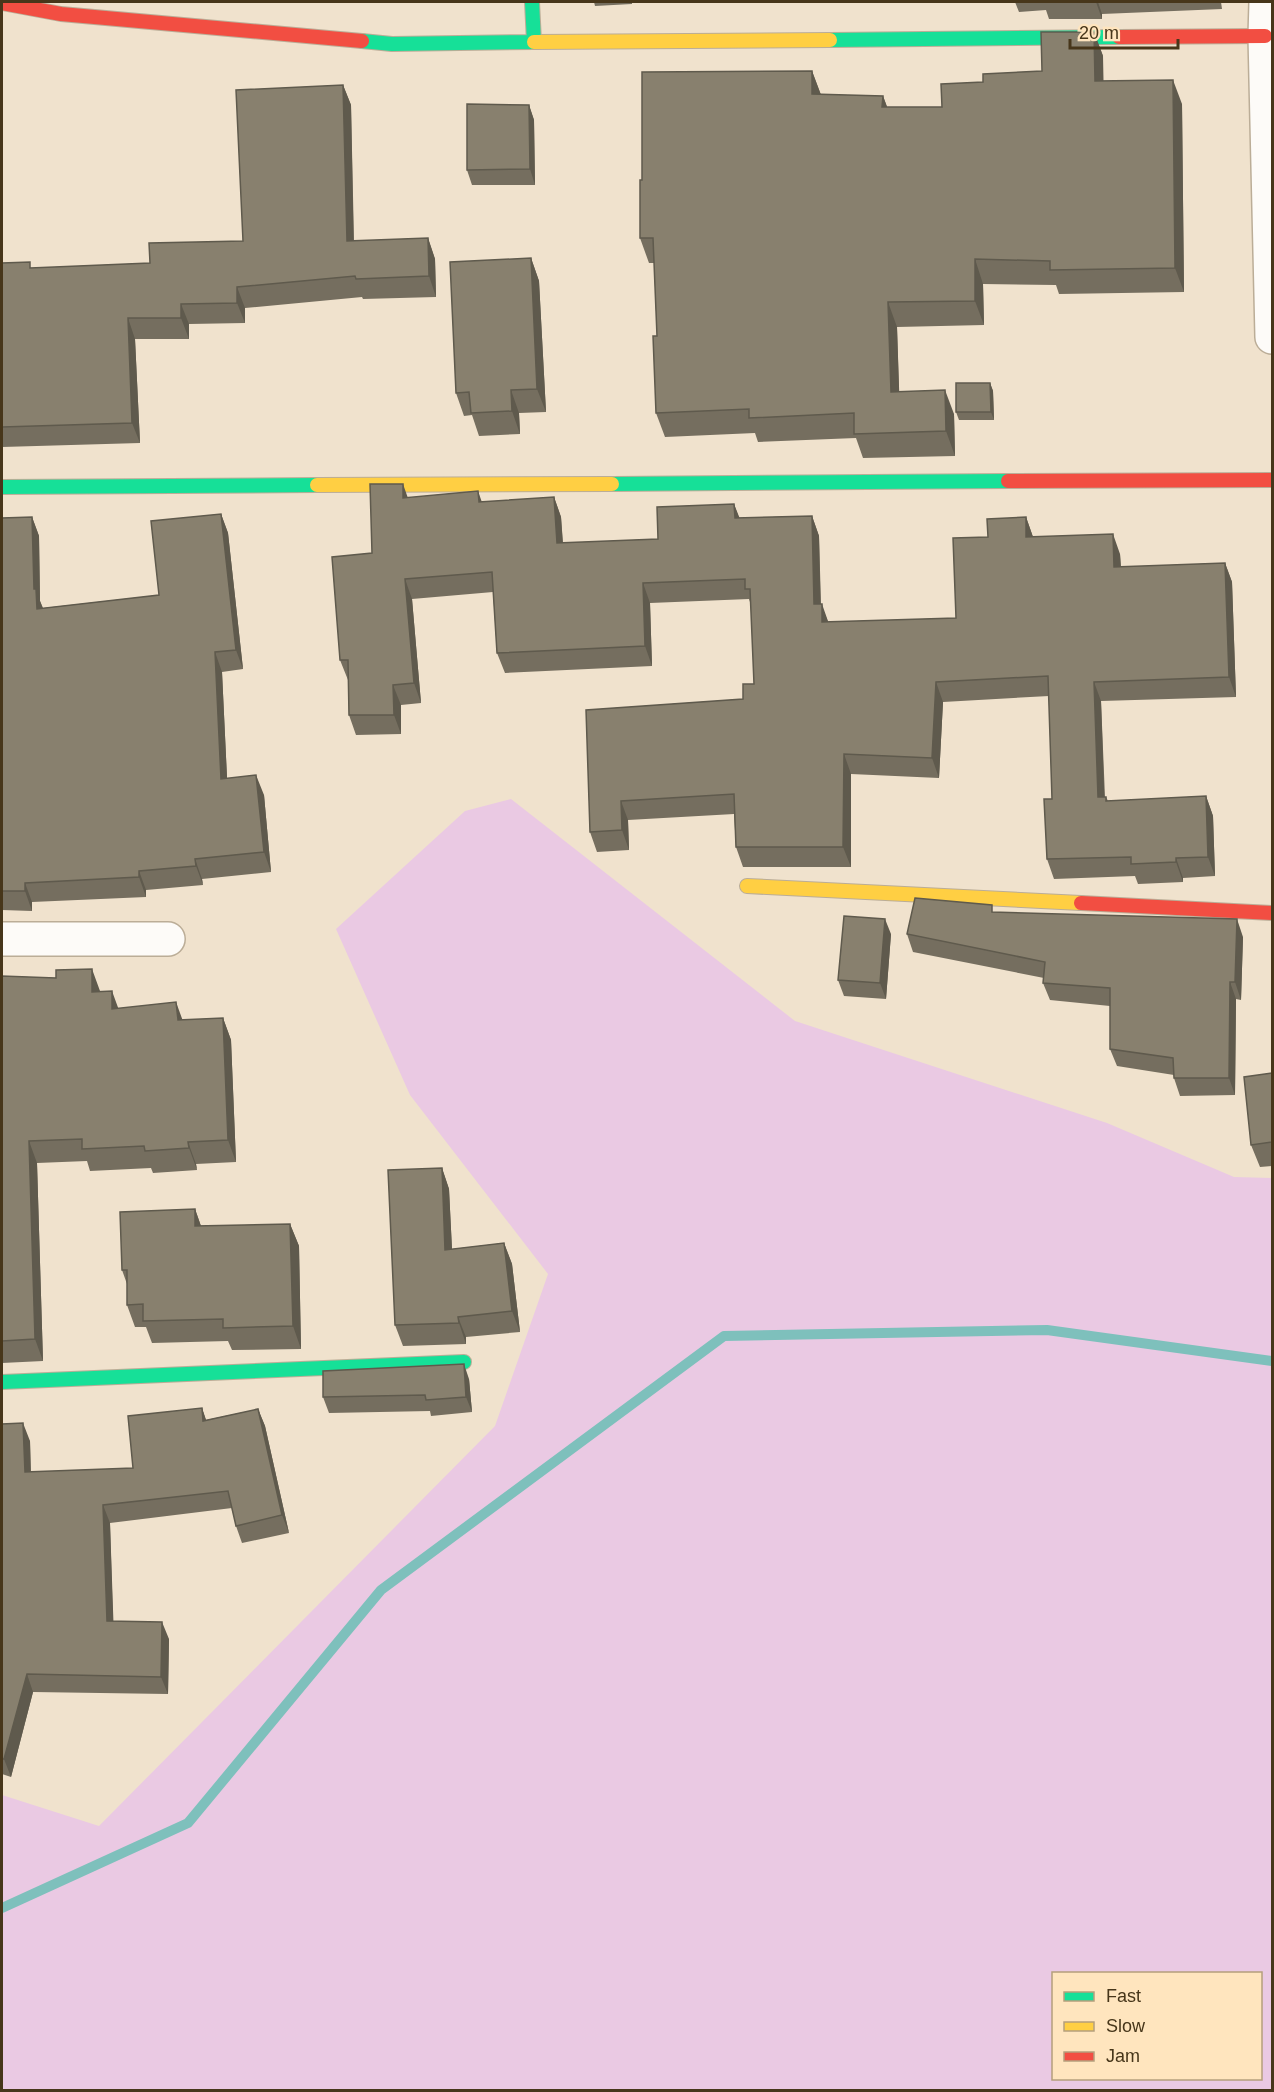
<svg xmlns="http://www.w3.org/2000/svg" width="1274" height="2092" font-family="Helvetica,sans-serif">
  <rect width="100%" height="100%" fill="#f0e2cd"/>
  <path fill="#eac9e3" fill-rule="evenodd" d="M 511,799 L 795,1021 L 1107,1123 L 1234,1177 L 1272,1178 L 1272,2090 L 2,2090 L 2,1795 L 99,1826 L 495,1426 L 548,1274 L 410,1095 L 336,929 L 465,811 ZM 1054,1974 L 1260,1974 L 1260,2078 L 1054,2078 Z"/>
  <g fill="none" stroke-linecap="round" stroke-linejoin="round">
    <path stroke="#7ec0bc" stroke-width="10" d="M 2,1908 L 188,1823 L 381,1590 L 724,1336 L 1047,1330 L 1272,1361"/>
    <g stroke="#bbad97" stroke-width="36">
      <path id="street" d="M 1266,2 L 1265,36 L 1272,337
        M 2,939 L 168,939"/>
    </g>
    <g stroke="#bbad97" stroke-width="16">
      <path id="fast" d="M 830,40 L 1119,37
        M 362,41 L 392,44 L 534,42 L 532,2
        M 612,484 L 1008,481
        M 2,487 L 317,485
        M 2,1382 L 464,1362"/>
    </g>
    <g stroke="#bbad97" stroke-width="16">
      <path id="slow" d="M 534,42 L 830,40
        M 317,485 L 612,484
        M 747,886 L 1081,903"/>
    </g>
    <g stroke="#bbad97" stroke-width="16">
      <path id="jam" d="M 2,3 L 61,14 L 362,41
        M 1119,37 L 1265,36
        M 1008,481 L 1272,480
        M 1081,903 L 1272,913"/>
    </g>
    <use href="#street" stroke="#fdfbf8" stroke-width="33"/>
    <use href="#fast" stroke="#16e098" stroke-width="14"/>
    <use href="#slow" stroke="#ffcf43" stroke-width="14"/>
    <use href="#jam" stroke="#f24e42" stroke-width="14"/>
  </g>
  <path fill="#756e5f" d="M 594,2 L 632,2 L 632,4 L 595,6 Z
    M 1015,2 L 1221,2 L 1222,9 L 1102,14 L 1102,19 L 1049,19 L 1046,10 L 1019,12 Z
    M 1094,32 L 1103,56 L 1103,81 L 1182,104 L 1184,292 L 1059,294 L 1056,285 L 983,284 L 984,325 L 897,327 L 899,391 L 954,414 L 955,456 L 863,458 L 856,438 L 758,442 L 755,433 L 665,437 L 656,413 L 657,336 L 654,263 L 649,263 L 640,238 L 812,71 L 821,95 L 883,96 L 887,107 L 942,107 L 983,82 L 1042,71 Z
    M 343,85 L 351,105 L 354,241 L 428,238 L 435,259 L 436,297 L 363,299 L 362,297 L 245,308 L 245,323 L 189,324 L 189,339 L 135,339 L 140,443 L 2,447 L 2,263 L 32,268 L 150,263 L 243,241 Z
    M 529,105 L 534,120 L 535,185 L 472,185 L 467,170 Z
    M 531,258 L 539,281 L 546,412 L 519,413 L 520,434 L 479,436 L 472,415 L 464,416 L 456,393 Z
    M 990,383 L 993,391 L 994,420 L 959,420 L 956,412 Z
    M 554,497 L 561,517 L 563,543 L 658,539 L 734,504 L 739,518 L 812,516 L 819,536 L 821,604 L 828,622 L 956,618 L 988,537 L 1026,517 L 1033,537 L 1120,554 L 1121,567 L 1225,563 L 1232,582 L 1236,697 L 1101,701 L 1105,797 L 1106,797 L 1108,801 L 1206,796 L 1213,816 L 1215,876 L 1183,878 L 1183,882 L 1138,884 L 1135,876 L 1054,879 L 1047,859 L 1052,799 L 1049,696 L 943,702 L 939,778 L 851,774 L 851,867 L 743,867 L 736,847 L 734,814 L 628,820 L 629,850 L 597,852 L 590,832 L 586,710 L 743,699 L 754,684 L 751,605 L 749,599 L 650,603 L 652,666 L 505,673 L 497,653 L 493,592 L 412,599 L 421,703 L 401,705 L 401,734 L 356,735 L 349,715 L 348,680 L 340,660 L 372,553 L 408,498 L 482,502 Z
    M 221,514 L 228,533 L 243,669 L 222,672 L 227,778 L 264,795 L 271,872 L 202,879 L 203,885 L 146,890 L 146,897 L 32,902 L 32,911 L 2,910 L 2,518 L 32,517 L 39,536 L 40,601 L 43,608 L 159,595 Z
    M 994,912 L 1243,937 L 1241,1000 L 1236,999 L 1235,1095 L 1180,1096 L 1174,1078 L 1174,1075 L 1117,1066 L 1110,1049 L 1110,1006 L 1050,1000 L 1043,983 L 1044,978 L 913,952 L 907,934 Z
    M 891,934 L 886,999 L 844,996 L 838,980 Z
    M 2,976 L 56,978 L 100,991 L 118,1008 L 183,1020 L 223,1018 L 231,1040 L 236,1162 L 196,1164 L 197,1170 L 153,1173 L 151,1168 L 90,1171 L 87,1161 L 37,1163 L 43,1361 L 2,1363 Z
    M 1272,1073 L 1272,1166 L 1260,1167 L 1251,1145 Z
    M 442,1168 L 449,1189 L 452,1249 L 504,1243 L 512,1264 L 520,1332 L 466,1337 L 466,1344 L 403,1346 L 395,1325 Z
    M 195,1209 L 201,1226 L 290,1224 L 299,1246 L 301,1349 L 232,1350 L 228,1341 L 152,1343 L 146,1327 L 135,1327 L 127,1305 L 127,1284 L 122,1270 Z
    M 469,1379 L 472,1412 L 431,1416 L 430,1411 L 329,1413 L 323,1397 Z
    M 202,1408 L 206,1420 L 258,1409 L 265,1426 L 289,1533 L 242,1543 L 236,1526 L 232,1508 L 110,1523 L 113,1621 L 169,1639 L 168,1694 L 33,1692 L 11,1777 L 2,1774 L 2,1424 L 30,1441 L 31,1472 L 133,1468 Z"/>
  <path fill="#5f5a4d" d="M 1096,2 L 1098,2 L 1102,14 L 1102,19 Z
    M 1094,32 L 1103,56 L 1104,105 L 1095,81 Z
    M 812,71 L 821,95 L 812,94 Z
    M 1173,80 L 1182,104 L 1184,292 L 1175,268 Z
    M 343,85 L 351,105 L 354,261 L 347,241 Z
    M 883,96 L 892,120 L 882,107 Z
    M 529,105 L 534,120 L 535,185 L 530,169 Z
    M 428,238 L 435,259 L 436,297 L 429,276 Z
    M 531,258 L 539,281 L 546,412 L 537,389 Z
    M 975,259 L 983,284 L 984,325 L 975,301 Z
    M 237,287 L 245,308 L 245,323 L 237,303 Z
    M 888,302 L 897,327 L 900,416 L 891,392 Z
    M 181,304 L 189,324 L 189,339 L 181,318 Z
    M 128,318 L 135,339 L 140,443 L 132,423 Z
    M 990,383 L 993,391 L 994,420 L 991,412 Z
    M 511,390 L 519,413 L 520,434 L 512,411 Z
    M 945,390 L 954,414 L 955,456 L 946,431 Z
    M 403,484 L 410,504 L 403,498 Z
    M 478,491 L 485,511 L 479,502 Z
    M 554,497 L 561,517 L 564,562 L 557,543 Z
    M 734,504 L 742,524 L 735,518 Z
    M 221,514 L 228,533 L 243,669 L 236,650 Z
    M 812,516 L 819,536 L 821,624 L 814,604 Z
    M 32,517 L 39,536 L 40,601 L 43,609 L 37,609 L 34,589 Z
    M 1026,517 L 1033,537 L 1026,537 Z
    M 1113,534 L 1120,554 L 1122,587 L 1114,567 Z
    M 1225,563 L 1232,582 L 1236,697 L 1229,677 Z
    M 405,579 L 412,599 L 421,703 L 414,683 Z
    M 643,583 L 650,603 L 652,666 L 645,646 Z
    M 822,604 L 829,624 L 822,622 Z
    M 215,652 L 222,672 L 228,798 L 221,779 Z
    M 936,682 L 943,702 L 939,778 L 932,758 Z
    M 1094,682 L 1101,701 L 1105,817 L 1098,797 Z
    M 393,685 L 401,705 L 401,734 L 394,715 Z
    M 844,754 L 851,774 L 851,867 L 843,847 Z
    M 256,775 L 264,795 L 271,872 L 264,852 Z
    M 1206,796 L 1213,816 L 1215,876 L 1208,857 Z
    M 621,801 L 628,820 L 629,850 L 622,830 Z
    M 1176,858 L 1183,878 L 1183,882 L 1176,862 Z
    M 195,859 L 202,879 L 203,885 L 196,866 Z
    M 139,871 L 146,890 L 146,897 L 139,877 Z
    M 25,883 L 32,902 L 32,911 L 25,891 Z
    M 885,919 L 891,934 L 886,999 L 880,983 Z
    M 1237,919 L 1243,937 L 1241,1000 L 1235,982 Z
    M 92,969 L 100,991 L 100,1014 L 92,992 Z
    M 1230,982 L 1236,999 L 1235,1095 L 1229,1078 Z
    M 112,991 L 120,1013 L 112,1009 Z
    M 176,1002 L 184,1024 L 178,1020 Z
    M 223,1018 L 231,1040 L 236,1162 L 228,1140 Z
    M 29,1141 L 37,1163 L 43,1361 L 35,1339 Z
    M 188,1142 L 196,1164 L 197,1170 L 189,1148 Z
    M 442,1168 L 449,1189 L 453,1270 L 445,1250 Z
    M 195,1209 L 203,1232 L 195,1226 Z
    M 290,1224 L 299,1246 L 301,1349 L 293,1326 Z
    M 504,1243 L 512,1264 L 520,1332 L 512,1311 Z
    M 458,1317 L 466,1337 L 466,1344 L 459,1323 Z
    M 464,1364 L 469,1379 L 472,1412 L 466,1397 Z
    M 202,1408 L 208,1426 L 203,1421 Z
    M 258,1409 L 265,1426 L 289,1533 L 282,1515 Z
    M 23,1423 L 30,1441 L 31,1490 L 25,1472 Z
    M 103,1505 L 110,1523 L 114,1638 L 107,1621 Z
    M 162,1622 L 169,1639 L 168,1694 L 161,1677 Z
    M 27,1674 L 33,1692 L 11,1777 L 4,1759 Z"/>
  <path fill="#88806e" stroke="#5f5a4d" stroke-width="1.5" d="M 1041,32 L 1094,32 L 1095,81 L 1173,80 L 1175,268 L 1050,270 L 1050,261 L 975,259 L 975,301 L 888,302 L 891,392 L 945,390 L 946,431 L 854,434 L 854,413 L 749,418 L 749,409 L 656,413 L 653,336 L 657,336 L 653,238 L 640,238 L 640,180 L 642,180 L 642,72 L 812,71 L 812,94 L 883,96 L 882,107 L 942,107 L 941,84 L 983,82 L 983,74 L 1042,71 Z
    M 343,85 L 347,241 L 428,238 L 429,276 L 356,279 L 355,276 L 237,287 L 237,303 L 181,304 L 181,318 L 128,318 L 132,423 L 2,427 L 2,263 L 30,262 L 30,268 L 150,263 L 149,243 L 243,241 L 236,90 Z
    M 467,104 L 529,105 L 530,169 L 467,170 Z
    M 531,258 L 537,389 L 511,390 L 512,411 L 471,413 L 469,392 L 456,393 L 450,262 Z
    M 956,383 L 990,383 L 991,412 L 956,412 Z
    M 370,484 L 403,484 L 403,498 L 478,491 L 479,502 L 554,497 L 557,543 L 658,539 L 657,507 L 734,504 L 735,518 L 812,516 L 814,604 L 822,604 L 822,622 L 956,618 L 953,538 L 988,537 L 987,519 L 1026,517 L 1026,537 L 1113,534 L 1114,567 L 1225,563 L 1229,677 L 1094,682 L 1098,797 L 1106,797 L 1106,801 L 1206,796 L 1208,857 L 1176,858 L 1176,862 L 1131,864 L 1131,857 L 1047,859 L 1044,799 L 1052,799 L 1048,676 L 936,682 L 932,758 L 844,754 L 843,847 L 736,847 L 734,794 L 621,801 L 622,830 L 590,832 L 586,710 L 743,699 L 743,684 L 754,684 L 750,589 L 745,589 L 745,579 L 643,583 L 645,646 L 497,653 L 492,572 L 405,579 L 414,683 L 393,685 L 394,715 L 349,715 L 348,660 L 340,660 L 332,557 L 372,553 Z
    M 221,514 L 236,650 L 215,652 L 221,779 L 256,775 L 264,852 L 195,859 L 196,866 L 139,871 L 139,877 L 25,883 L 25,891 L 2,891 L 2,518 L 32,517 L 34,589 L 36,589 L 37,609 L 159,595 L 151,521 Z
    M 915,898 L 992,905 L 992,912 L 1237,919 L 1235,982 L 1230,982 L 1229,1078 L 1174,1078 L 1173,1058 L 1110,1049 L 1110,988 L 1043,983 L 1045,962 L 907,934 Z
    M 844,916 L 885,919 L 880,983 L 838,980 Z
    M 92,969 L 92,992 L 112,991 L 112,1009 L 176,1002 L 178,1020 L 223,1018 L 228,1140 L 188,1142 L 189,1148 L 145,1151 L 144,1146 L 82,1149 L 82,1139 L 29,1141 L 35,1339 L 2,1341 L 2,976 L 56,978 L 56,970 Z
    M 1272,1073 L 1272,1142 L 1251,1145 L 1244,1077 Z
    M 442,1168 L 445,1250 L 504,1243 L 512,1311 L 458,1317 L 459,1323 L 395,1325 L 388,1170 Z
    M 195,1209 L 195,1226 L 290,1224 L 293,1326 L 223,1328 L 223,1319 L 143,1321 L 143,1304 L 127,1305 L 127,1270 L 122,1270 L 120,1212 Z
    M 464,1364 L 466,1397 L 426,1400 L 425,1395 L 323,1397 L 323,1371 Z
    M 202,1408 L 203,1421 L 258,1409 L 282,1515 L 236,1526 L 228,1491 L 103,1505 L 107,1621 L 162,1622 L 161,1677 L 27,1674 L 4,1759 L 2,1759 L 2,1424 L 23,1423 L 25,1472 L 133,1468 L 128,1416 Z"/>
  <rect width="1274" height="2092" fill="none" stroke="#47361a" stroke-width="6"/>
  <rect x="1052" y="1972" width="210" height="108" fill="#ffe5be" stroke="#b59f7c" stroke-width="1.5"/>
  <rect x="1064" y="1992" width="30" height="9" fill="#16e098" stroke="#b59f7c" stroke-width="1.5"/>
  <text x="1106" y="2002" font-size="18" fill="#47361a">Fast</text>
  <rect x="1064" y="2022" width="30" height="9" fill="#ffcf43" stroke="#b59f7c" stroke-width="1.5"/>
  <text x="1106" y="2032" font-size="18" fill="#47361a">Slow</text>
  <rect x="1064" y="2052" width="30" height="9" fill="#f24e42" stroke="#b59f7c" stroke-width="1.5"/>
  <text x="1106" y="2062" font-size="18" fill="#47361a">Jam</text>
  <path d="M1070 39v9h108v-9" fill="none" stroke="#47361a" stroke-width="3"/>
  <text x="1079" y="39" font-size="18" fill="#47361a" stroke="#ffe5be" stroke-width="4.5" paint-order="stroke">20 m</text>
</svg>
